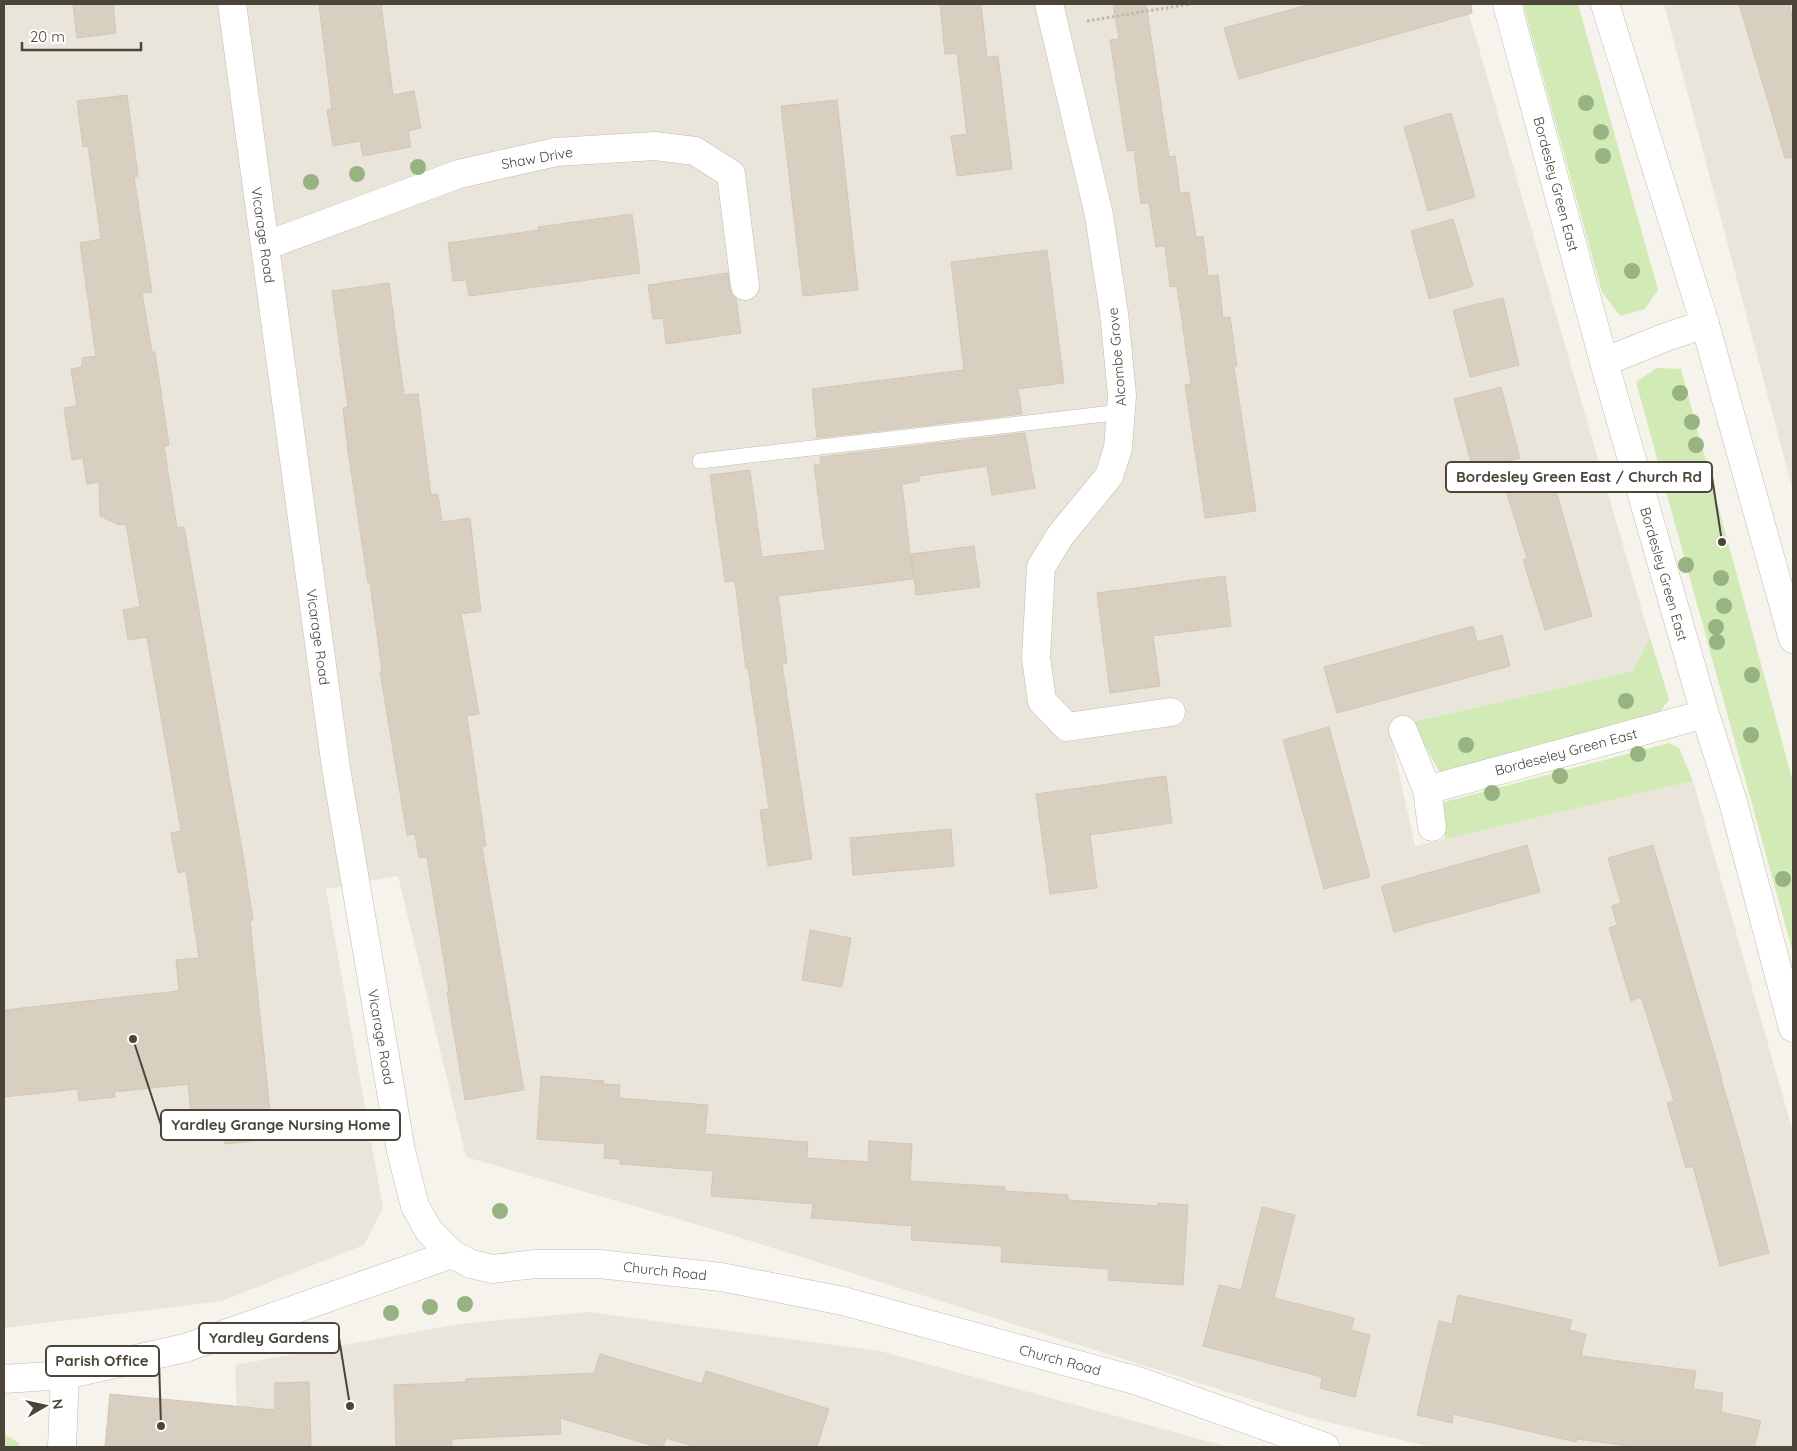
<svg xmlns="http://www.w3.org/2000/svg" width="1797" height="1451" font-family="Quicksand,sans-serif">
  <rect width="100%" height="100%" fill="#f6f3ec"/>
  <path fill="#eae5da" d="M 4,4 L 1466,4 L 1650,638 L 1633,671 L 1389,727 L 1415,846 L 1693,781 L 1793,1132 L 1793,1447 L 1430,1447 L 1307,1417 L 719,1231 L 466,1157 L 398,876 L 326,889 L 383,1208 L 364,1245 L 222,1301 L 4,1328 Z
    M 1664,4 L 1793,4 L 1793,491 Z
    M 588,1312 L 880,1351 L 1228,1447 L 238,1447 L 235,1365 L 459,1324 Z"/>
  <path fill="#d2eab5" d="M 1523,4 L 1578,4 L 1658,290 L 1645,309 L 1620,316 L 1602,292 Z
    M 1657,368 L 1681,369 L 1793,782 L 1793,953 L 1636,382 Z
    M 1650,638 L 1669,699 L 1659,713 L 1440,773 L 1412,722 L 1633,671 Z
    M 1669,743 L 1679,748 L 1693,781 L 1445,839 L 1444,802 Z
    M 4,1434 L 19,1443 L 19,1447 L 4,1447 Z"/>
  <path fill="#d8cfc1" stroke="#d3c7b4" d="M 73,4 L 113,4 L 116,33 L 77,38 Z
    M 319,4 L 381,4 L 393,95 L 414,91 L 421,128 L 408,131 L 411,147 L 363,156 L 360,141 L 333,146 L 327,110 L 332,109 Z
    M 940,4 L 981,4 L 987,57 L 998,56 L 1012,169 L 957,176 L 951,136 L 967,134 L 957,53 L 945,54 Z
    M 1113,4 L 1146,4 L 1169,157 L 1175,156 L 1180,193 L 1189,192 L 1196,237 L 1203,236 L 1208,276 L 1218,275 L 1223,318 L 1230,317 L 1237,366 L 1234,367 L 1256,511 L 1205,518 L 1185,385 L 1191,384 L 1177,286 L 1170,287 L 1165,246 L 1156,247 L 1149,203 L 1141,204 L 1134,150 L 1127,151 L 1110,40 L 1119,39 Z
    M 1311,4 L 1471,4 L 1472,13 L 1239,79 L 1224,28 Z
    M 1739,4 L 1789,4 L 1793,20 L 1793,157 L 1785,158 Z
    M 127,95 L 138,176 L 134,177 L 152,292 L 142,293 L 152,352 L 155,352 L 162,399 L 169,445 L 164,446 L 177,528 L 184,527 L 243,855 L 253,920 L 250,921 L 273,1139 L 225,1144 L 223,1128 L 193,1131 L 188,1084 L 114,1092 L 115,1097 L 79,1101 L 78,1089 L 4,1097 L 4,1010 L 179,991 L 176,960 L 199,958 L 186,871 L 178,873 L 171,833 L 181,831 L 147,637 L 128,640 L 123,610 L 140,607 L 126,524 L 119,525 L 100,516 L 99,482 L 87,484 L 83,458 L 72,460 L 64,408 L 77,406 L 71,369 L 82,367 L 82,358 L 96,356 L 80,243 L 101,239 L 88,146 L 83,147 L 77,101 Z
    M 837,100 L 858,290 L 803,296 L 781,106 Z
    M 1451,113 L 1475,197 L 1428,211 L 1404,127 Z
    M 632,214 L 640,273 L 469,296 L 466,280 L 453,281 L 448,243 L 539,230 L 538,227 Z
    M 1453,219 L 1473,286 L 1429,299 L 1411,231 Z
    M 1047,250 L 1064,383 L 1018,389 L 1022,414 L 817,438 L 812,389 L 964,370 L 951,262 Z
    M 728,273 L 730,288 L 732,295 L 736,298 L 741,333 L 666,344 L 663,318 L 653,319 L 648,285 Z
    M 389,283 L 404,395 L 418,394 L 431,495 L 438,494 L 442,522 L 470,518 L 481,611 L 461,614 L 479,714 L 467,716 L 486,846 L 482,847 L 524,1090 L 465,1100 L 447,992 L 449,992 L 427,857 L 419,858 L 415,834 L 407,835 L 380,672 L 382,672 L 370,583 L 368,583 L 348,451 L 343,408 L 348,407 L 332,291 Z
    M 1503,298 L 1519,365 L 1470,377 L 1453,310 Z
    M 1501,387 L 1520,458 L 1473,470 L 1454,399 Z
    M 1025,433 L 1035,488 L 992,495 L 987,466 L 919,476 L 920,481 L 902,484 L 913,579 L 778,596 L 787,663 L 782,664 L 812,859 L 768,866 L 760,810 L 769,809 L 748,668 L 746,669 L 735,581 L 725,582 L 710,475 L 750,470 L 762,557 L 825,550 L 814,465 L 821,464 L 820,457 Z
    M 1548,463 L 1592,616 L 1545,630 L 1523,560 L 1527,558 L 1502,478 Z
    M 974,546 L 980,587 L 916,595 L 911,554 Z
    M 1225,576 L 1231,626 L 1153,636 L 1160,686 L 1110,693 L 1097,593 Z
    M 1473,626 L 1477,642 L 1502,635 L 1510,666 L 1337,713 L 1324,667 Z
    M 1329,727 L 1370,877 L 1324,889 L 1283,740 Z
    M 1166,776 L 1172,823 L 1090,835 L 1097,888 L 1050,894 L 1036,794 Z
    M 951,829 L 954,866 L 853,875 L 850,838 Z
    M 1527,845 L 1540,892 L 1394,932 L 1381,886 Z
    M 1653,845 L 1722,1079 L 1721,1079 L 1740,1143 L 1769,1253 L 1720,1266 L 1693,1166 L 1686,1168 L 1667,1103 L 1674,1101 L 1641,997 L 1631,1001 L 1609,928 L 1617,925 L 1612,906 L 1621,903 L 1608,858 Z
    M 810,930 L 851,938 L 842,987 L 802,980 Z
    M 541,1076 L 604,1081 L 603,1084 L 620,1085 L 619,1098 L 708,1105 L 705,1134 L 808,1142 L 807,1158 L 868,1162 L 869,1141 L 912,1144 L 910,1181 L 1005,1187 L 1005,1191 L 1068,1195 L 1068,1200 L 1158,1206 L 1158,1203 L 1188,1205 L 1183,1285 L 1108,1280 L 1109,1269 L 1001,1262 L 1002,1246 L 911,1240 L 912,1226 L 811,1218 L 813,1204 L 711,1196 L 713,1171 L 620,1164 L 620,1159 L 604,1158 L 605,1144 L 537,1139 Z
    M 1262,1207 L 1295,1215 L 1274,1298 L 1354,1318 L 1351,1330 L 1370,1335 L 1355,1397 L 1320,1388 L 1322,1377 L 1203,1346 L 1219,1285 L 1241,1290 Z
    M 1458,1295 L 1572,1320 L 1569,1330 L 1586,1334 L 1581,1356 L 1696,1371 L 1693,1389 L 1723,1393 L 1721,1412 L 1761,1421 L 1754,1447 L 1636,1447 L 1577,1439 L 1576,1442 L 1453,1414 L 1452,1423 L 1417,1415 L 1439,1321 L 1452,1324 Z
    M 600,1354 L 702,1384 L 706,1371 L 829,1409 L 817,1447 L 696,1447 L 666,1438 L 663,1447 L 657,1447 L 560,1418 L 561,1434 L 452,1439 L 452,1447 L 396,1447 L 394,1385 L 466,1382 L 466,1379 L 594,1373 Z
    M 309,1382 L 311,1447 L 105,1447 L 110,1394 L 275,1410 L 275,1383 Z"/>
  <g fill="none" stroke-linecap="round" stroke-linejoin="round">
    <g stroke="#c2bbae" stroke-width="16">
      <path id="service" d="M 700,461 L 1122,412"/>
    </g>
    <g stroke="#c2bbae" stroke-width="29">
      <path id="minor" d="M 232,4 L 336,768 L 401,1151 L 415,1206 L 429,1231 L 452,1254 L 471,1264 L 493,1269 L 535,1264 L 599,1264 L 721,1277 L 843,1301 L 1138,1381 L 1325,1447
        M 1049,4 L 1099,215 L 1114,313 L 1122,395 L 1118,448 L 1109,476 L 1060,536 L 1041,567 L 1036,658 L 1042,701 L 1067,727 L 1171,712
        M 1507,4 L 1604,362 L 1705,714 L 1733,802 L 1793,1028
        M 265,246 L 459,174 L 556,152 L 655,146 L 695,151 L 731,174 L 745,286
        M 1604,362 L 1666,337 L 1705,324
        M 1403,730 L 1427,790 L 1432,827
        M 1427,790 L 1705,714
        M 4,1379 L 65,1375 L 185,1348 L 452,1254
        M 62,1447 L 65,1375"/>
    </g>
    <g stroke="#c2bbae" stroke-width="29">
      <path id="tertiary" d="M 1605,4 L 1705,324 L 1793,639"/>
    </g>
    <path stroke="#c4b79f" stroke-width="3" stroke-dasharray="2.5 2.5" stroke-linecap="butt" d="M 1087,21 L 1190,4"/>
    <use href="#service" stroke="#fff" stroke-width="15"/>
    <use href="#minor" stroke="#fff" stroke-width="28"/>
    <use href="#tertiary" stroke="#fff" stroke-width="28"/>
  </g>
  <g fill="#97b381">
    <circle cx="1586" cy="103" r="8"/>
    <circle cx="1601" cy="132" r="8"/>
    <circle cx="1603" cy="156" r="8"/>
    <circle cx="418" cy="167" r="8"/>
    <circle cx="357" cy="174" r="8"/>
    <circle cx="311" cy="182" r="8"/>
    <circle cx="1632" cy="271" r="8"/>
    <circle cx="1680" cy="393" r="8"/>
    <circle cx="1692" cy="422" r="8"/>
    <circle cx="1696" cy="445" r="8"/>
    <circle cx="1686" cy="565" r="8"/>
    <circle cx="1721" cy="578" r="8"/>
    <circle cx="1724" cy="606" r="8"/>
    <circle cx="1716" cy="627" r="8"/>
    <circle cx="1717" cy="642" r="8"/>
    <circle cx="1752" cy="675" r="8"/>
    <circle cx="1626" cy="701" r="8"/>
    <circle cx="1751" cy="735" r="8"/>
    <circle cx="1466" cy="745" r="8"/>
    <circle cx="1638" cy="754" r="8"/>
    <circle cx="1560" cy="776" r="8"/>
    <circle cx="1492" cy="793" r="8"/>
    <circle cx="1783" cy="879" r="8"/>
    <circle cx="500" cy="1211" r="8"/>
    <circle cx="465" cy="1304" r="8"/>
    <circle cx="430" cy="1307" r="8"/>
    <circle cx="391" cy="1313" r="8"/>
  </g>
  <g text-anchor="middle" stroke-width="4" stroke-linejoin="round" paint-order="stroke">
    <g font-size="14" fill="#4b4439" stroke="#fff">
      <text transform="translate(537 158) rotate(-10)" y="5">Shaw Drive</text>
      <text transform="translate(1556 184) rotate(75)" y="5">Bordesley Green East</text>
      <text transform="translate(263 235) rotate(82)" y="5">Vicarage Road</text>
      <text transform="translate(1117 357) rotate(-95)" y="5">Alcombe Grove</text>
      <text transform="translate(1664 574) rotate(74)" y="5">Bordesley Green East</text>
      <text transform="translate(318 637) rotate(82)" y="5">Vicarage Road</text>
      <text transform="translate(1566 752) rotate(-15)" y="5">Bordeseley Green East</text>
      <text transform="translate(381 1037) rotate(80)" y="5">Vicarage Road</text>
      <text transform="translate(665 1271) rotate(6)" y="5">Church Road</text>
      <text transform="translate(1060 1360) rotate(15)" y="5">Church Road</text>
    </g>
  </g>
  <path fill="none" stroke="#4b4439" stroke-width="2" d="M1722 542L1712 477M133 1039L161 1125M350 1406L339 1338M161 1426L159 1361"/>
  <g fill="#4b4439" stroke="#fff" stroke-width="2">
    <circle cx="1722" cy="542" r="5"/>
    <circle cx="133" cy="1039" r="5"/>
    <circle cx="350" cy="1406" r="5"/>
    <circle cx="161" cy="1426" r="5"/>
  </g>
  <g fill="#fff" stroke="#4b4439" stroke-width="2">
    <rect x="1446" y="462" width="266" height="30" rx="5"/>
    <rect x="161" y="1110" width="239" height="30" rx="5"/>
    <rect x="199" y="1323" width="140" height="30" rx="5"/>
    <rect x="46" y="1346" width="113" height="30" rx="5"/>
  </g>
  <g font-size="15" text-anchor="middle" font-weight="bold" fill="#4b4439">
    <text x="1579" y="482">Bordesley Green East / Church Rd</text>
    <text x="281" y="1130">Yardley Grange Nursing Home</text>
    <text x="269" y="1343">Yardley Gardens</text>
    <text x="102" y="1366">Parish Office</text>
  </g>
  <rect width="1797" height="1451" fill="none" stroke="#4b4439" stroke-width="10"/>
  <g transform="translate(45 1406) rotate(81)" stroke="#ffffff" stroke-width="4" paint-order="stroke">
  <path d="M0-4L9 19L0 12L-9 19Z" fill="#4b4439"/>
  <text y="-8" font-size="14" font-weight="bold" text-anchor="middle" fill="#4b4439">N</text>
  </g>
  <path d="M22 42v8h119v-8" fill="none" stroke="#4b4439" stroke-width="2.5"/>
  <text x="30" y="42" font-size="15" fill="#4b4439" stroke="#ffffff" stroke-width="4" paint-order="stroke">20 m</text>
</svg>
